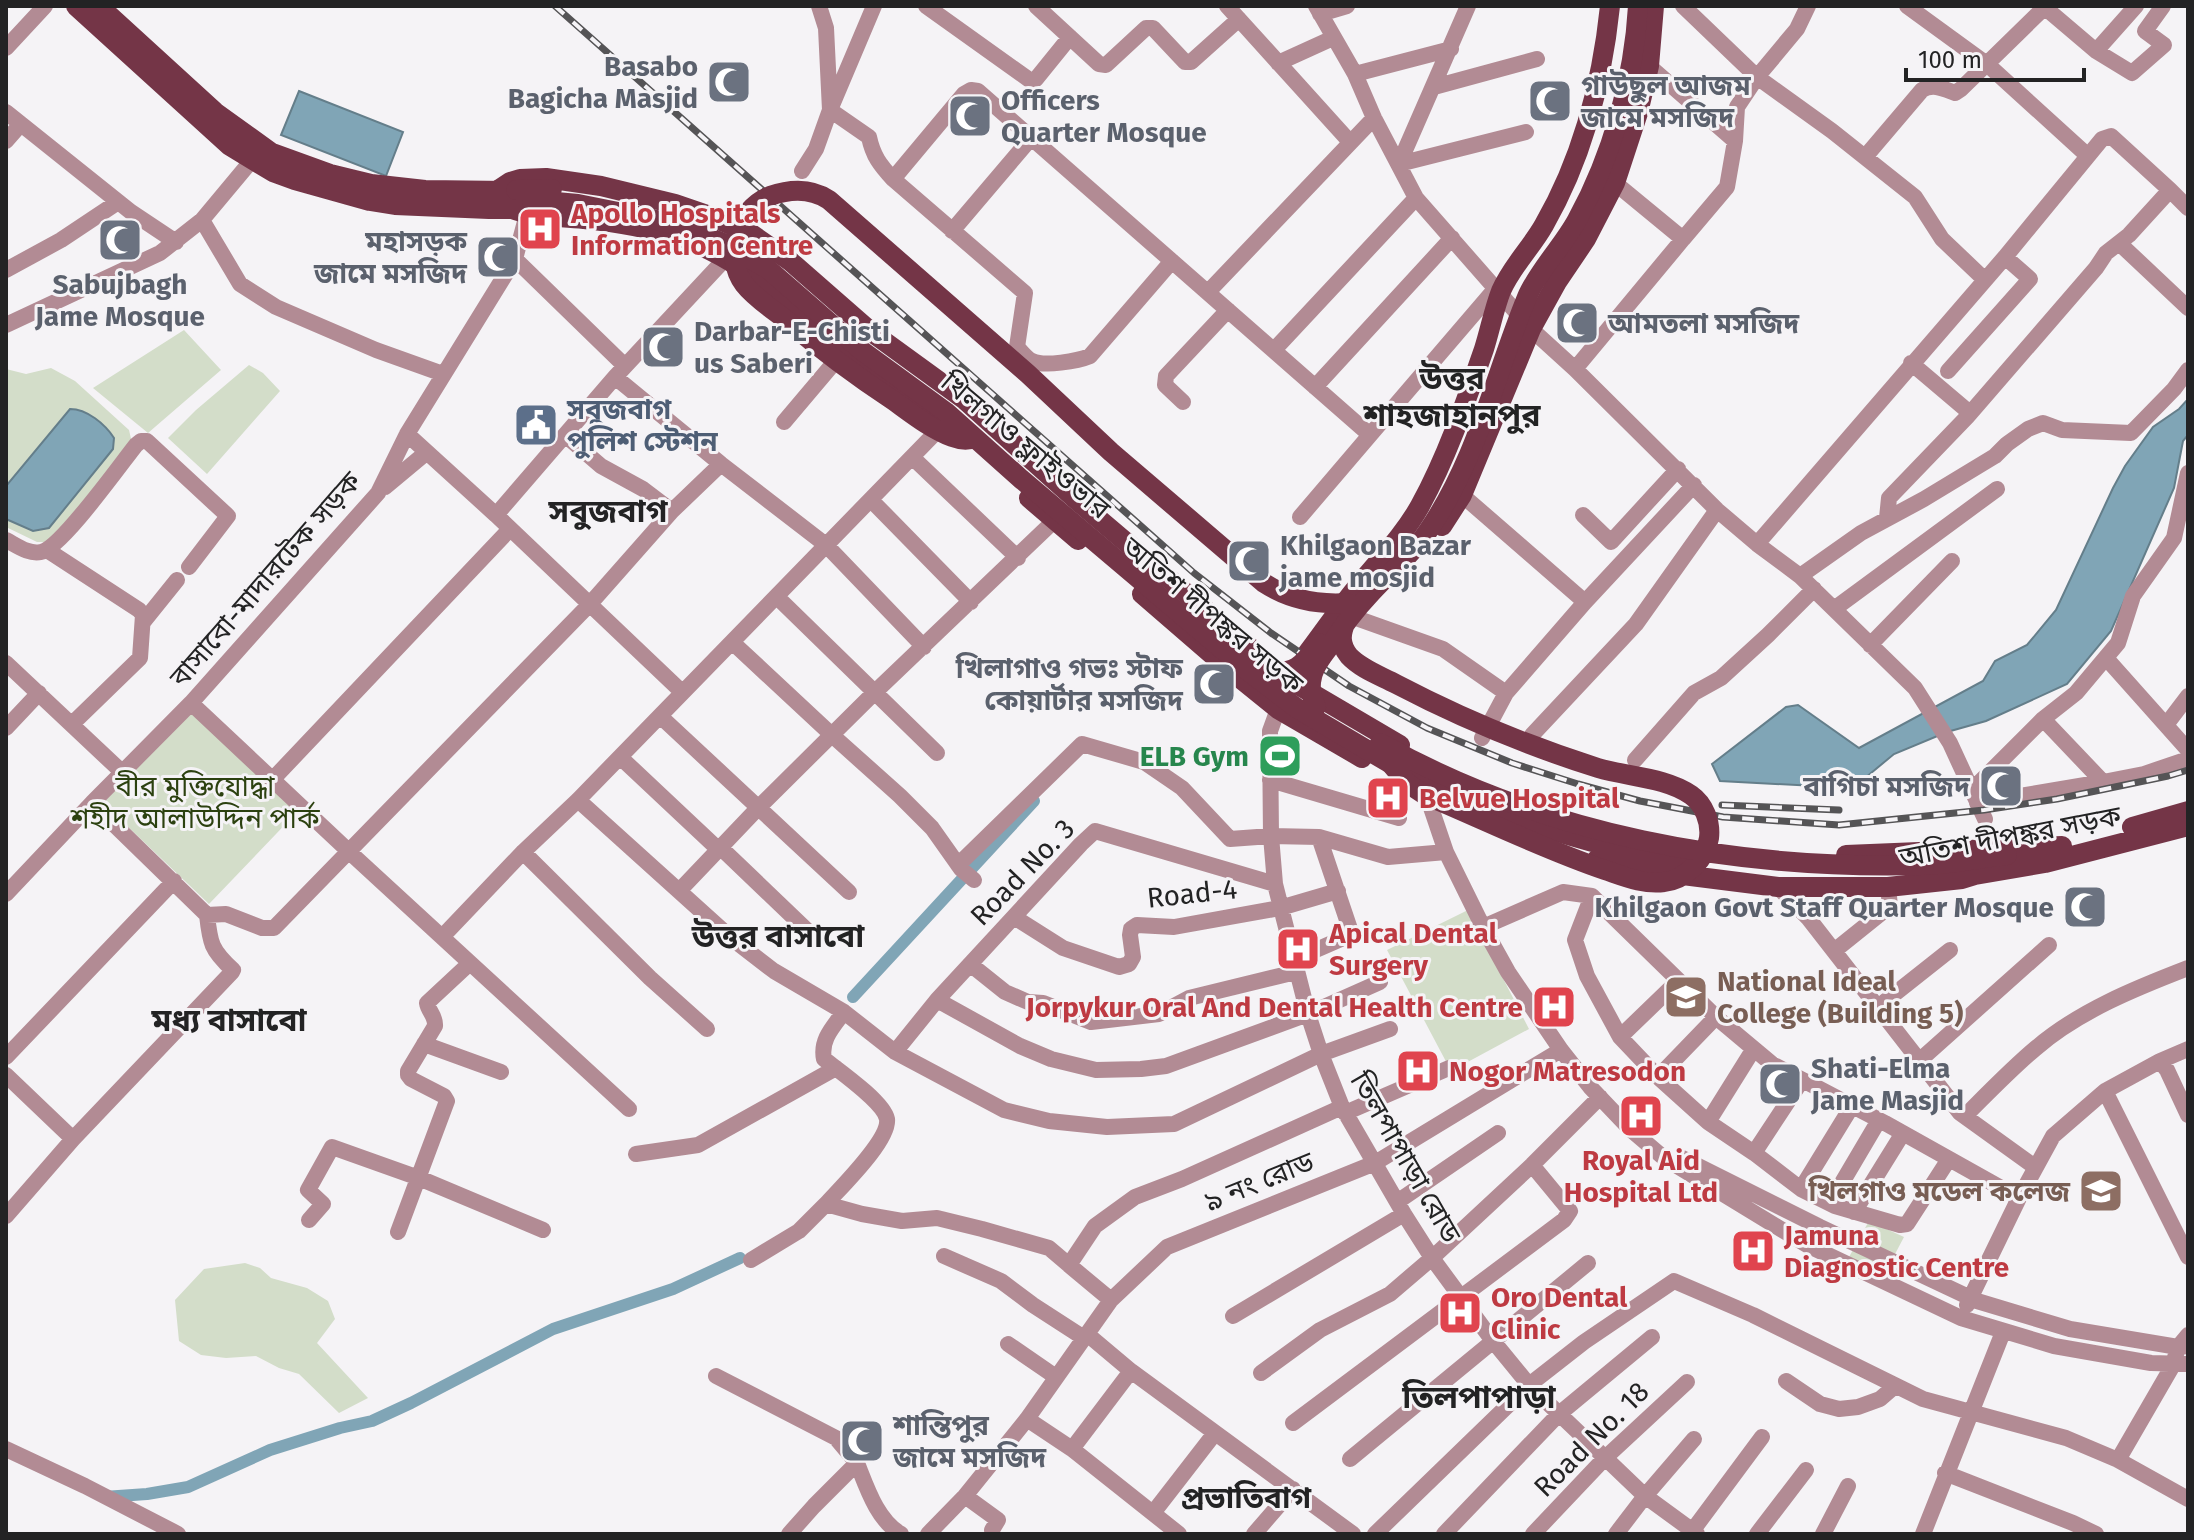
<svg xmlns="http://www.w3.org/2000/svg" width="2194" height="1540" font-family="'Fira Sans','Noto Sans Bengali',sans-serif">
  <rect width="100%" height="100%" fill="#f5f3f6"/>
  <path fill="#d3ddc9" d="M 184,330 L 221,370 L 148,433 L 93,388 Z
    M 249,365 L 263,373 L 280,391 L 207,474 L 168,438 L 196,410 Z
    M 51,368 L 75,381 L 129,430 L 132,443 L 71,520 L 48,542 L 37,542 L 6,527 L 6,519 L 33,531 L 49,528 L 113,449 C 117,428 94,417 77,409 L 38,449 L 6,486 L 6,369 L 26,374 Z
    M 191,711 L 298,811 L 209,904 L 103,803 Z
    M 1468,910 L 1529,1029 L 1451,1071 L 1387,950 Z
    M 1869,1221 L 1904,1237 L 1885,1273 L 1849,1257 Z
    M 245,1263 L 260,1268 L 271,1278 L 307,1288 L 328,1301 L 335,1319 L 317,1343 L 368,1398 L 339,1413 L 299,1374 L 279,1368 L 256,1356 L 226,1358 L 201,1355 L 179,1341 L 175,1300 L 204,1269 Z"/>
  <path fill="#80a5b6" stroke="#647e8a" stroke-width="2" d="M 299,91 L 403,132 L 386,176 L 281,135 Z
    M 2188,399 L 2188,435 L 2183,441 L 2174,488 L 2111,631 L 2067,684 L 1986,721 L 1947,732 L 1894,754 L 1853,788 L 1720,781 L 1712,764 L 1786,707 L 1798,705 L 1859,748 L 1983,681 L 1995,661 L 2027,645 L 2056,610 L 2113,488 L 2125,466 L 2153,427 L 2179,409 Z
    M 70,409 C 87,409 105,424 114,438 L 113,449 L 49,528 L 33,531 L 6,519 L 6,486 Z"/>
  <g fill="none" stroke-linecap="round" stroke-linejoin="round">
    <path stroke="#80a5b6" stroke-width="12" d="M 853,997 L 1034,801
      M 104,1497 L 147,1494 L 188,1487 L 270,1450 L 340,1428 L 372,1421 L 411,1403 L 553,1329 L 673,1289 L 740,1258"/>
    <path stroke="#b28b94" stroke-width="16" d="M 874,6 L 830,110 L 869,137 C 873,156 880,165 893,179 L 1025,293 L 1017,347 C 1022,352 1026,358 1032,361 C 1044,367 1078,361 1090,356 L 1172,261
      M 926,6 L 1031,81 L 1036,79 L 1070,37
      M 1036,6 L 1099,64 L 1106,65 L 1146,28 L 1153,28 L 1185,62 L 1191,62 L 1239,19
      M 1227,6 L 1350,142
      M 1316,6 L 1355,74 L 1374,118 L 1416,198 L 1531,329 L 1575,369 L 1717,510 L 1757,544 L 1800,576 L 1915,688 L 1950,743 L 1985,819
      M 1468,6 L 1399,164 L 1526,132
      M 1683,6 L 1757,77 L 1832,131 L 1915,197 L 1942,239 L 1984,279
      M 1907,6 L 1988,65 L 2088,156
      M 2043,6 L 2096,51 L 2132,73 L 2164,45 L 2145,31 L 2163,6
      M 1320,14 L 1347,6
      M 6,48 L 45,6
      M 2096,51 L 2136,6
      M 1278,63 L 1333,38
      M 1649,66 L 1735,141
      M 1355,74 L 1451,49
      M 1434,87 L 1537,59
      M 6,112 L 131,212 L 176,242
      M 6,141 L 20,125
      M 1865,157 L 1922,90 C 1933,83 1944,89 1955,93 L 1961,89 L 2045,7
      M 802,171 L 816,149 L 830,110 L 826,28 L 819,6
      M 893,179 L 964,94 L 971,90 L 978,91 L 1370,435 L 1300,517
      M 202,220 L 240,284 L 276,307 L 376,350 L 443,374
      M 952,231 L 1031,138
      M 1683,239 L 1727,187 L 1735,141 L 1737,107 L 1757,77 L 1797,29 L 1808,6
      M 2119,243 L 2188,308
      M 515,259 L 625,366
      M 6,270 L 61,240 L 118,202
      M 1208,292 L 1374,118
      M 6,325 L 160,253 L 202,220 L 252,160
      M 1274,350 L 1416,198
      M 1911,363 L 1970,413
      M 1575,369 L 1683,239 L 1615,183
      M 1948,371 L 2030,279 L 2005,257
      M 615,377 L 721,464 L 826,545 L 924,647
      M 1315,387 L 1452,238
      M 1183,402 L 1165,385 L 1166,376 L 1228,310
      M 784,422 L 844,351
      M 407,434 L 496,515 L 682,692
      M 565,435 L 601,466 L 643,489 L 672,511
      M 1370,435 L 1496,288
      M 912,457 L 1018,558
      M 385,487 L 427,452
      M 1462,495 L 1585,602
      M 871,500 L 971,602
      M 496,515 L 615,377 L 725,259
      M 1583,515 L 1611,542 L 1678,469
      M 1887,518 L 1889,498 L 1967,417 L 2096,268 L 2106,253 L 2129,235 L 2170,190
      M 6,540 C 16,545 29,555 41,552 C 61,548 120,465 136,445 L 141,441 L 147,441 L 228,516 L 189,567
      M 1757,544 L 2005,257 L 2102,139 L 2111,136 L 2170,190 L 2188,208
      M 47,550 L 139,610 L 143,615 L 140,658 L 72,724
      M 1800,576 L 1861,533 L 1924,499 L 1995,456 L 2007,444 L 2028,429 L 2043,423 L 2062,430 L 2131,433 L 2174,389 L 2188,370
      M 777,597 L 937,753
      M 1834,609 L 1997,489
      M 1356,618 L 1443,649 L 1506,693
      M 144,621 L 177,580
      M 732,642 L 833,736 L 900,796 L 932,828 L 961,869 L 974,880
      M 1870,645 L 1952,561
      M 2106,658 L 2188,750
      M 6,663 L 123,773
      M 191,703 L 357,859 L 629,1109
      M 1278,709 L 1270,731 L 1271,836 L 1275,884 L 1308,1014 L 1321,1054 L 1342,1107 L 1404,1214 L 1432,1258 L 1493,1341 L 1529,1385 L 1645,1496 L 1697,1534
      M 660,716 L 849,892
      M 2043,719 L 2103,782
      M 2166,725 L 2188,696
      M 6,728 L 39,693
      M 1532,735 L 1636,624 L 1717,510
      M 1482,738 L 1506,693 L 1585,602 L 1694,485
      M 620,757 L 719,850
      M 1635,760 L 1694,693 L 1721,678 L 1768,635 L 1814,589
      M 273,779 L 510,529
      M 1270,780 L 1399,818
      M 1971,791 L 2043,719 L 2076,693 L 2118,643 L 2133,596 L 2174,538 L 2188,473
      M 1426,793 L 1446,852 L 1483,927 L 1508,972 L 1561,1050 L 1591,1088 L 1630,1129 L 1664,1158 L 1807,1245 L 1961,1318 L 2054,1346 L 2151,1363 L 2188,1364
      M 578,800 L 731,938 L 774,971 L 844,1012 L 895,1052 L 1004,1110 L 1049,1121 L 1107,1127 L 1174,1124 L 1321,1054 L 1390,1029
      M 92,803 L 207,915 L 226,914 L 262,928 L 274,928 L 589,605 L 672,511 L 721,464
      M 1977,803 L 2103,782 L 2144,774 L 2188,759
      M 721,848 L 814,937
      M 523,852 L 650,978 L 707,1029
      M 958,865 L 1082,744 L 1144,762 L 1182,788 L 1230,839 L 1271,836 L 1319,837 L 1388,857 L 1446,852
      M 1778,887 L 1809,919 L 1960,1113 L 2035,1167
      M 679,891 L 759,807 L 875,692 L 1054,521
      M 6,894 L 92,803 L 191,703 L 378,493 L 407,434 L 515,259 L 527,214 L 525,204
      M 1592,896 L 1575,940 L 1587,976 L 1620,1037 L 1658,1077 L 1708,1122 L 1754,1153 L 1801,1189 L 1835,1206 L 1900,1225 L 1907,1224 L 1949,1159
      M 1014,917 L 1063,948 L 1119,967 L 1129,964 L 1133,957 L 1130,935 L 1131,929 L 1137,925 L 1174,927 L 1280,908 L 1338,891
      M 1483,927 L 1563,892 L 1592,896 L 1716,1017 L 1772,1064 L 1885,1123 L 2019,1198
      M 442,937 L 523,852 L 578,800 L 944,424
      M 1834,951 L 1890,906 L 1888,887
      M 1293,960 L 1348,936 L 1350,929 L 1319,837
      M 970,964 L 1005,992 L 1028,1002 L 1043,1003 L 1091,1022 L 1159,1014 L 1189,998 L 1296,972
      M 937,1000 L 1020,1046 L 1051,1059 L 1096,1070 L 1141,1069 L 1166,1066 L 1308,1014 L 1380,982
      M 1878,1007 L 1950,950
      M 1620,1037 L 1678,981
      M 424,1044 L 501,1072
      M 895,1052 L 937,1000 L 1081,844 L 1095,831 L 1275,884
      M 6,1057 L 174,881
      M 1919,1061 L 2049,945
      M 2160,1061 L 2167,1070 L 2188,1115
      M 6,1075 L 73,1139
      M 1658,1077 L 1716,1017
      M 2105,1091 L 2188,1257
      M 1345,1113 L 1449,1068
      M 1965,1116 C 1988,1093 2011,1069 2036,1048 C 2079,1011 2136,988 2188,968
      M 1708,1122 L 1753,1050
      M 1754,1153 L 1802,1080
      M 636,1154 L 698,1145 L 836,1068
      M 1682,1158 L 1820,1227 L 1977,1301 L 2070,1329 L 2178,1347 L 2188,1346
      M 1801,1189 L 1852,1106
      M 1397,1202 L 1498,1133
      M 1830,1203 L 1879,1120
      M 826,1204 C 840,1188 890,1140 887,1119 C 884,1102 838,1070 824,1059 C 820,1040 833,1027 844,1012
      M 1854,1212 L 1903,1133
      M 6,1216 L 73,1139 L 232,972 L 233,970 C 211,950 210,943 207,915
      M 309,1220 L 323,1204 L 308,1190 L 332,1147 L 419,1178 L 543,1230
      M 398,1232 L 447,1101 L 444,1096 L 411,1079 L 408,1075 L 408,1071 L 435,1026 C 436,1016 428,1011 427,1003 L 470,963
      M 944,1256 L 1001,1281 L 1033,1305 L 1084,1338
      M 751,1260 L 799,1231 L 826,1204 L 862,1214 L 902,1221 L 937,1218 L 982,1229 L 1049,1248 L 1069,1265
      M 1111,1300 L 1069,1265 L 1095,1226 L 1135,1197 L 1182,1179 L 1342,1107
      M 1967,1305 L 2019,1198 L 2053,1136 L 2105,1091 L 2160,1061 L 2188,1049
      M 1233,1316 L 1404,1214
      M 1087,1334 L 1131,1371 L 1353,1534
      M 1008,1344 L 1056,1377
      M 1261,1373 L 1320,1330 L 1390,1294 L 1432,1258 L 1532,1165 L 1600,1097
      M 716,1376 L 836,1438 L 857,1463
      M 1786,1381 L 1820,1404 L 1839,1409 L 1858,1407 L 1880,1399 L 1895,1386
      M 1027,1419 L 1072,1449 L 1179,1534
      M 1293,1423 L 1564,1220 L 1570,1211 L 1532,1165
      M 6,1449 L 85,1486 L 178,1534
      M 1072,1449 L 1131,1371
      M 1350,1459 L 1588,1263
      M 2118,1460 L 2173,1365 L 2178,1347 L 2188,1335
      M 1945,1473 L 2073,1523 L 2096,1534
      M 965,1496 L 998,1520 L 992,1530
      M 1153,1513 L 1215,1433
      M 789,1534 L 814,1506 L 857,1463 C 867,1488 877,1520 901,1534
      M 928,1534 L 965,1496 L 1027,1419 L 1111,1300 L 1167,1247 L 1375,1163 L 1561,1050
      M 1254,1534 L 1293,1489
      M 1375,1534 L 1529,1385 L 1584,1342 L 1674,1281 L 1753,1315 L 1923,1399 L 2066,1438 L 2118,1460 L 2188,1499
      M 1444,1534 L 1559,1414 L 1652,1337
      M 1533,1534 L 1605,1458 L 1687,1382
      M 1616,1534 L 1645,1496 L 1694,1439
      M 1690,1534 L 1762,1437
      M 1757,1534 L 1806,1470
      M 1823,1534 L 1848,1486
      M 1923,1534 L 2003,1332"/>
    <path stroke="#743547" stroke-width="20" d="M 76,6 L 230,146 L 273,172 L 295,180 L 370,201 L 395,205 L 489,209 L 512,209 L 521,205
      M 99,6 L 215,112 L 272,153 L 330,174 L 371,184 L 425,190 L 507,191
      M 495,192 L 510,182 L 520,179 L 546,178 L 601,186 L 675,204 L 710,216 L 750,233 L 790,261 L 870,331 L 965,400 L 1081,504 L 1286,678 L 1400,745
      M 512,209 C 535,218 560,216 584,219 C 616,222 650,228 680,238 C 747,260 792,310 846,351 C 882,378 920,403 954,433
      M 1029,498 L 1078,540
      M 1442,526 L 1462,495 L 1531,329 L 1557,282 L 1586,239 L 1615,183 L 1638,113 L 1649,66 L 1654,6
      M 1142,594 L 1231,671 L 1278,709 L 1362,758
      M 1306,655 C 1322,634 1337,612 1353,592 C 1376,563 1402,538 1420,506 C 1447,457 1466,401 1484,349 C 1490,330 1494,309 1501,291 C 1512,266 1531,248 1544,225 C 1583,157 1602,83 1610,6
      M 1391,764 C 1485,811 1587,847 1691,863
      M 2132,827 L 2188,811
      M 1846,855 L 2062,846
      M 1597,859 L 1659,872 L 1778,887 L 1888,887 L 1962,879 L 1975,875 L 2045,863 L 2188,826"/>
    <g stroke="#555456" stroke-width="7">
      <path id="rail" d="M 555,6 L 1194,573 L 1271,633 L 1349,686 L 1427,728 L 1512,763 L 1578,784 L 1640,801 L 1723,817 L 1839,825 L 1984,810 L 2057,799 L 2168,776 L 2188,770
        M 1722,805 L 1839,810"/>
    </g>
    <use href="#rail" stroke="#f5f3f6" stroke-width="4" stroke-dasharray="12" stroke-linecap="butt"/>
    <path stroke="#743547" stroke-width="20" d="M 516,190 L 552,189
      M 532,202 L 545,201 L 578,204 L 653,219 L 688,229 L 721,242 L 768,269 L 861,350 L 946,412 L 1021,479 L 1248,671 L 1298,709 L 1391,764 L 1407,783 L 1425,795 C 1485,820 1543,849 1605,870 C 1623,876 1644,885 1664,882 C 1685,880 1706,859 1709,838 C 1711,822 1704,804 1691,795 C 1665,777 1628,777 1598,768 C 1528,746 1461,718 1396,684 C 1381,676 1361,669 1349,656 C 1340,645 1340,634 1346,622
      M 975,438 C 967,441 960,440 952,437 C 931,429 912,414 894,401 C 856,376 821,350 786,320 C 772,309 755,298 744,284 C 723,256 737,209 770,196 C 790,189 811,188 829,200 L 1028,374 L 1111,452 L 1264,583 C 1290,600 1317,605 1347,603
      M 1267,671 C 1296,675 1303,664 1319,643
      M 1316,707 C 1312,697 1309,688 1312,677 C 1314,666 1323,655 1330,646 C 1342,627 1355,610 1371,593 C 1390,572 1412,555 1428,531 C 1477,460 1495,375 1527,297 C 1538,271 1563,246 1577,220 C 1612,156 1634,79 1638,6
      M 1380,743 C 1545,835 1734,870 1923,865 C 1951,864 1980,858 2007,855"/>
  </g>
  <defs>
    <g id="mosque-square" transform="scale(2.3)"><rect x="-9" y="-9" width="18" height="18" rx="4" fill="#6b7280" stroke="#f5f3f6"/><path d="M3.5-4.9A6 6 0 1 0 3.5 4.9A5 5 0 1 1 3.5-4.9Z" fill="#fff"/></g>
    <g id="hospital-square" transform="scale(2.3)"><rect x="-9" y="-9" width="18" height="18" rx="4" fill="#e0444e" stroke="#f5f3f6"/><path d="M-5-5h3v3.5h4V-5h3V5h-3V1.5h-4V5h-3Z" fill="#fff"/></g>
    <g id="civic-square" transform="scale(2.3)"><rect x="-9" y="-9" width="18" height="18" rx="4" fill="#5c6f8a" stroke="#f5f3f6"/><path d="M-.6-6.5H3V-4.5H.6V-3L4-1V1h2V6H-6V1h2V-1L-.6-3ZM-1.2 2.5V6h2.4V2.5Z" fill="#fff"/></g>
    <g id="stadium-square" transform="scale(2.3)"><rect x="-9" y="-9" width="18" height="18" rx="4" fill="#2e9e5b" stroke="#f5f3f6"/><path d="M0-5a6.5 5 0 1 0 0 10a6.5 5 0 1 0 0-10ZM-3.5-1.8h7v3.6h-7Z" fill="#fff"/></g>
    <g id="university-square" transform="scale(2.3)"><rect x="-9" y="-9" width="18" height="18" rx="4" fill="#8d6e63" stroke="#f5f3f6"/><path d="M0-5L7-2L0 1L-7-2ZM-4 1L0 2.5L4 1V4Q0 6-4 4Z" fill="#fff"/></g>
  </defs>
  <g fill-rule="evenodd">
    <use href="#mosque-square" x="729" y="82"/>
    <use href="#mosque-square" x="1550" y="101"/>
    <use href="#mosque-square" x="970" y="116"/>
    <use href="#hospital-square" x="540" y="229"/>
    <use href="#mosque-square" x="120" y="240"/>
    <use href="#mosque-square" x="498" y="257"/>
    <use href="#mosque-square" x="1577" y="323"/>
    <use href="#mosque-square" x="663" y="347"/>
    <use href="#civic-square" x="536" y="425"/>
    <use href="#mosque-square" x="1249" y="561"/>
    <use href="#mosque-square" x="1214" y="684"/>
    <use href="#stadium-square" x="1280" y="756"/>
    <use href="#mosque-square" x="2001" y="786"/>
    <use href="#hospital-square" x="1388" y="798"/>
    <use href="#mosque-square" x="2085" y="907"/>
    <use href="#hospital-square" x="1298" y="949"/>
    <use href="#university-square" x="1686" y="997"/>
    <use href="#hospital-square" x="1554" y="1007"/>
    <use href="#hospital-square" x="1418" y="1071"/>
    <use href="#mosque-square" x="1780" y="1084"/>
    <use href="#hospital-square" x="1641" y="1116"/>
    <use href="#university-square" x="2101" y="1191"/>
    <use href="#hospital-square" x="1753" y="1251"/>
    <use href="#hospital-square" x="1460" y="1313"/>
    <use href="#mosque-square" x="862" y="1441"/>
  </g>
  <g text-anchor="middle" stroke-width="6" stroke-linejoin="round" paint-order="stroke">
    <g font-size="28" font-weight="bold" fill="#5b616d" stroke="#f5f3f6" text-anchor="start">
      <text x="698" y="76" text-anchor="end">Basabo<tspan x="698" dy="32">Bagicha Masjid</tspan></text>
      <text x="1581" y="95">গাউছুল আজম<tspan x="1581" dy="32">জামে মসজিদ</tspan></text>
      <text x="1001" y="110">Officers<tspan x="1001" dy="32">Quarter Mosque</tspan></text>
      <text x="467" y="251" text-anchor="end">মহাসড়ক<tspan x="467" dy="32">জামে মসজিদ</tspan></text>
      <text x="120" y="294" text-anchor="middle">Sabujbagh<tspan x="120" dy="32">Jame Mosque</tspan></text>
      <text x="1608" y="333">আমতলা মসজিদ</text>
      <text x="694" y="341">Darbar-E-Chisti<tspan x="694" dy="32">us Saberi</tspan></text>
      <text x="1280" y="555">Khilgaon Bazar<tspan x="1280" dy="32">jame mosjid</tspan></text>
      <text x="1183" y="678" text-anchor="end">খিলাগাও গভঃ স্টাফ<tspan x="1183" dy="32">কোয়ার্টার মসজিদ</tspan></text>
      <text x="1970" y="796" text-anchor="end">বাগিচা মসজিদ</text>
      <text x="2054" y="917" text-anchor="end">Khilgaon Govt Staff Quarter Mosque</text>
      <text x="1811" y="1078">Shati-Elma<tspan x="1811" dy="32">Jame Masjid</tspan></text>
      <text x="893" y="1435">শান্তিপুর<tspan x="893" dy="32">জামে মসজিদ</tspan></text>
    </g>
    <g font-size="28" font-weight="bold" fill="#be3a42" stroke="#f5f3f6" text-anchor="start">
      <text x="571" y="223">Apollo Hospitals<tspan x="571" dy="32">Information Centre</tspan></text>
      <text x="1419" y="808">Belvue Hospital</text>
      <text x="1329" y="943">Apical Dental<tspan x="1329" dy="32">Surgery</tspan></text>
      <text x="1523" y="1017" text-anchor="end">Jorpykur Oral And Dental Health Centre</text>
      <text x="1449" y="1081">Nogor Matresodon</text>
      <text x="1641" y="1170" text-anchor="middle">Royal Aid<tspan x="1641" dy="32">Hospital Ltd</tspan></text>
      <text x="1784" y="1245">Jamuna<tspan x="1784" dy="32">Diagnostic Centre</tspan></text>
      <text x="1491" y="1307">Oro Dental<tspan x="1491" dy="32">Clinic</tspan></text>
    </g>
    <g font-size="28" font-weight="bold" fill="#4e5e75" stroke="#f5f3f6" text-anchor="start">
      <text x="567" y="419">সবুজবাগ<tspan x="567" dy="32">পুলিশ স্টেশন</tspan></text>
    </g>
    <g font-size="28" fill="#232324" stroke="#f5f3f6">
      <text transform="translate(1026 445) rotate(40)" y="10">খিলগাও ফ্লাইওভার</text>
      <text transform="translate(265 579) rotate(-49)" y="10">বাসাবো-মাদারটেক সড়ক</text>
      <text transform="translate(1213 615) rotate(40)" y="10">অতিশ দীপঙ্কর সড়ক</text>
      <text transform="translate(2010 836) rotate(-11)" y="10">অতিশ দীপঙ্কর সড়ক</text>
      <text transform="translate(1022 872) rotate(-46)" y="10">Road No. 3</text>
      <text transform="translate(1192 893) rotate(-6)" y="10">Road-4</text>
      <text transform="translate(1406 1157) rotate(60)" y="10">তিলপাপাড়া রোড</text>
      <text transform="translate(1259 1181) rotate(-22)" y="10">৯ নং রোড</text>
      <text transform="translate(1591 1439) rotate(-45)" y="10">Road No. 18</text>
    </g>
    <g font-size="28" font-weight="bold" fill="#27864d" stroke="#f5f3f6" text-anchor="end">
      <text x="1249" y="766">ELB Gym</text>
    </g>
    <g font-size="28" fill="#2c4110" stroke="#f5f3f6">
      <text x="195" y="796">বীর মুক্তিযোদ্ধা<tspan x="195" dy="32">শহীদ আলাউদ্দিন পার্ক</tspan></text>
    </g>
    <g font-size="28" font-weight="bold" fill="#785e54" stroke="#f5f3f6" text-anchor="start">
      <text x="1717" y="991">National Ideal<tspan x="1717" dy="32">College (Building 5)</tspan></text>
      <text x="2070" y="1201" text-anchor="end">খিলগাও মডেল কলেজ</text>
    </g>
    <g font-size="30" font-weight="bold" fill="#232324" stroke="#f5f3f6">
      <text x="1246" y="1508">প্রভাতিবাগ</text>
    </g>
    <g font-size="32" font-weight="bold" fill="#232324" stroke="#f5f3f6">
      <text x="1452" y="389">উত্তর<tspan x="1452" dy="37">শাহজাহানপুর</tspan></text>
      <text x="608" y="522">সবুজবাগ</text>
      <text x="778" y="947">উত্তর বাসাবো</text>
      <text x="229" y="1031">মধ্য বাসাবো</text>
      <text x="1479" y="1408">তিলপাপাড়া</text>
    </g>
  </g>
  <rect width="2194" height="1540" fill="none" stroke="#232324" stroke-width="16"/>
  <path d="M1906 68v12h178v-12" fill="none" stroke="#232324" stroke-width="4"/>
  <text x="1918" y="68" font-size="24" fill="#232324" stroke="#f5f3f6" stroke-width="6" paint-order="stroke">100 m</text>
</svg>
